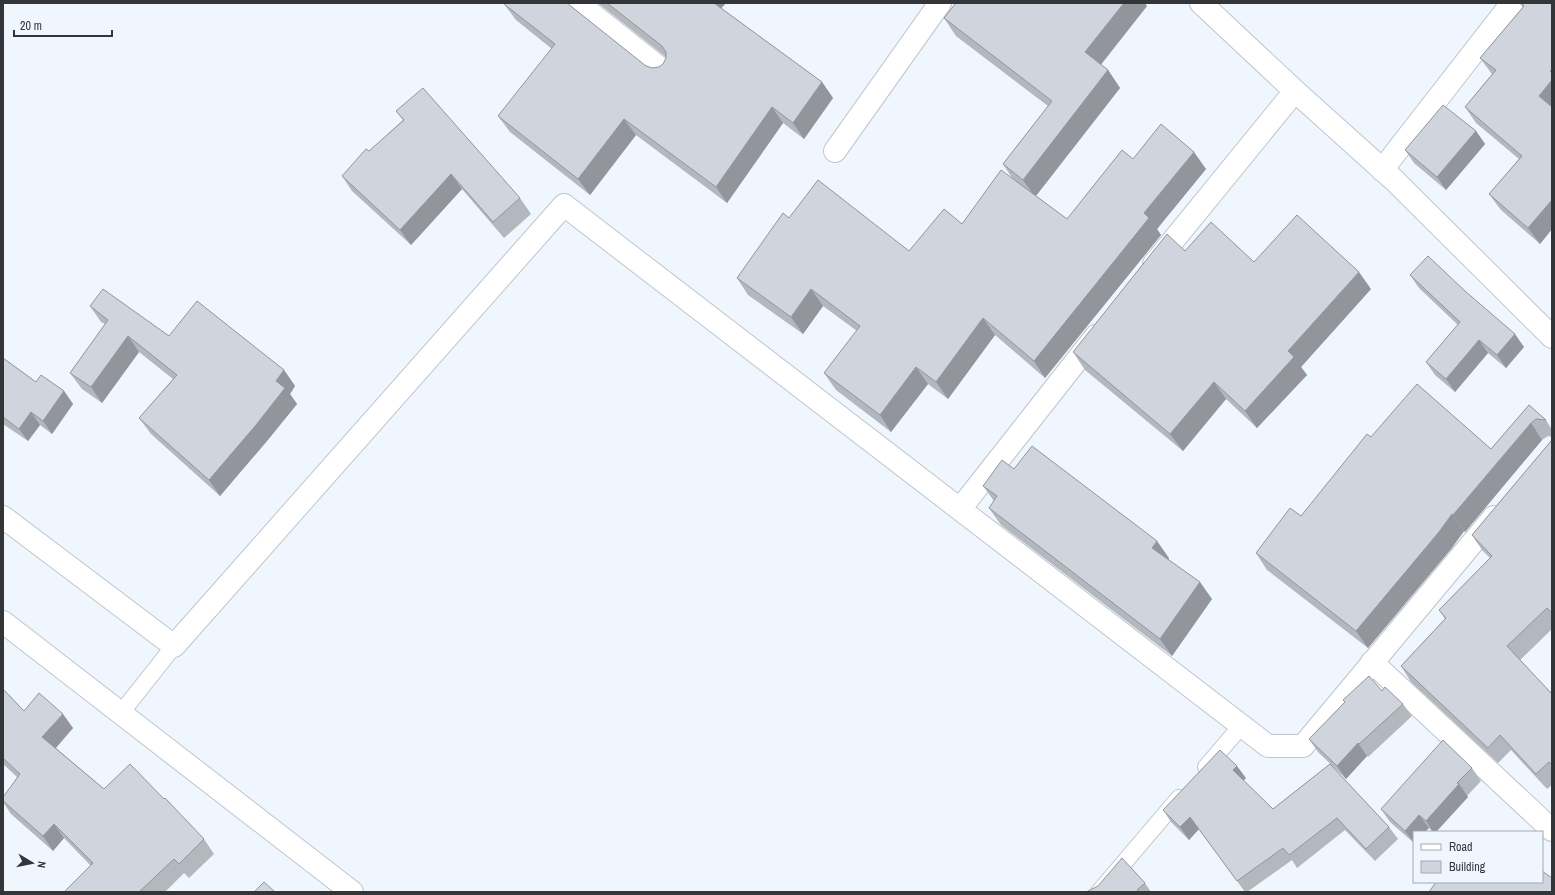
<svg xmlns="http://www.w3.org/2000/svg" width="1555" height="895" font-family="'Archivo Narrow',sans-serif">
  <rect width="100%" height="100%" fill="#f0f6fe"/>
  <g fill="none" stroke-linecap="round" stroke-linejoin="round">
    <g stroke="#c0c5cd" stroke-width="18">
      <path id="lane" d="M 121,713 L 174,646
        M 1206,767 L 1242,725
        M 1099,892 L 1179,798"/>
    </g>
    <g stroke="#c0c5cd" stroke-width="24">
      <path id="street" d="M 578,3 L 665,72
        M 1201,3 L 1295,91 L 1394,180 L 1552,337
        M 835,151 L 940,3
        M 1382,170 L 1512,3
        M 1154,264 L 1295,91
        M 960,509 L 1096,336
        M 3,517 L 174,646 L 564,205 L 1268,746 L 1303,746 L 1494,517
        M 3,622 L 352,892
        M 1372,662 L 1552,830"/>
    </g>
    <use href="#lane" stroke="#fff" stroke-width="16"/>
    <use href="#street" stroke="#fff" stroke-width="22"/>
  </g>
  <path fill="#b3b7be" d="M 598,3 L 726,3 L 721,8 L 822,82 L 833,98 L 804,139 L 783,123 L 727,203 L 636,135 L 590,195 L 510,132 L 498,116 L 552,49 L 516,20 L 504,4 L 652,68 L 659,67 L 663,64 L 666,58 L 666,57 Z
    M 1519,3 L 1552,3 L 1552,229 L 1540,244 L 1501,210 L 1489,194 L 1519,159 L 1476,123 L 1465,107 L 1492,74 L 1480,58 L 1523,7 Z
    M 1147,6 L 1101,65 L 1108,70 L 1120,88 L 1036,196 L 1067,219 L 1133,159 L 1206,169 L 1157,229 L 1161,235 L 1045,378 L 995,335 L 948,399 L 928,384 L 891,432 L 836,390 L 824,373 L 857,331 L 823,306 L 803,334 L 748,295 L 737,278 L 789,218 L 909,251 L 962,224 L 1012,178 L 1003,164 L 1048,106 L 956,36 L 944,18 Z
    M 396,111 L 520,198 L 531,214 L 504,238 L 462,189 L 411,245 L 352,191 L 342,176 L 403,120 Z
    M 1476,131 L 1485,144 L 1446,190 L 1414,163 L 1405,150 Z
    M 1185,251 L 1254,262 L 1371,289 L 1301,367 L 1307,375 L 1257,428 L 1226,399 L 1183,451 L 1085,370 L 1073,352 Z
    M 1410,275 L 1524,347 L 1506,368 L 1488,353 L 1455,392 L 1435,375 L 1426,362 L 1458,325 L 1419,288 Z
    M 90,306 L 169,336 L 284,370 L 295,386 L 290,394 L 297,404 L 267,441 L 220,496 L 151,434 L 139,418 L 173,379 L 139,352 L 102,403 L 82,389 L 70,373 L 105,324 L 101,322 Z
    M 3,358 L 36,382 L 64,391 L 73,404 L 52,434 L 40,425 L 28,441 L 3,424 Z
    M 1529,405 L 1546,420 L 1552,430 L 1552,437 L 1548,436 L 1542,440 L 1465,532 L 1464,531 L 1451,549 L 1368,648 L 1267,570 L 1256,553 L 1301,516 L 1371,437 L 1491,449 Z
    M 1552,438 L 1552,629 L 1520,660 L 1552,694 L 1552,785 L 1547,789 L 1511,750 L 1498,763 L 1411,682 L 1401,666 L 1445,619 L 1439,610 L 1490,558 L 1482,550 L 1472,535 L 1551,441 Z
    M 1014,469 L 1169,558 L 1168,559 L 1212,599 L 1172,656 L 1001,525 L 989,508 L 994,501 L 983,486 Z
    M 3,689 L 24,711 L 73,728 L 56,748 L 104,789 L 204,839 L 214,854 L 189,878 L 184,873 L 165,892 L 64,892 L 91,866 L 64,838 L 53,851 L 11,814 L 3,802 L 3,801 L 17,777 L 3,764 Z
    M 1382,691 L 1403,704 L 1412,716 L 1368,757 L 1367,756 L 1346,779 L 1318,752 L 1309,739 L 1345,702 L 1343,700 Z
    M 1330,764 L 1389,827 L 1398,839 L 1375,861 L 1345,830 L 1297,868 L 1292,860 L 1247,892 L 1245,892 L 1199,829 L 1189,840 L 1171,822 L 1163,810 L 1246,778 L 1243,781 L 1273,809 Z
    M 1472,768 L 1481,781 L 1467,796 L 1468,797 L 1436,832 L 1433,832 L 1429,828 L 1414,832 L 1414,843 L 1390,822 L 1381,809 Z
    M 1145,883 L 1151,892 L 1087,892 Z"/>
  <path fill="#92959b" d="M 710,3 L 726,3 L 717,13 Z
    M 1124,3 L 1145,3 L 1147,6 L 1097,69 L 1085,52 Z
    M 1108,70 L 1120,88 L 1035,197 L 1023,180 Z
    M 1552,80 L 1552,110 L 1539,96 Z
    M 822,82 L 833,98 L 804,139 L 793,123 Z
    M 772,107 L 783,123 L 727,203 L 716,187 Z
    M 624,119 L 636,135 L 590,195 L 578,179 Z
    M 1476,131 L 1485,144 L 1446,190 L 1437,177 Z
    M 1194,152 L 1206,169 L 1157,229 L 1161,235 L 1045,378 L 1034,361 L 1144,213 Z
    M 451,174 L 462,189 L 411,245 L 400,230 Z
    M 1552,200 L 1552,229 L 1540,244 L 1528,228 Z
    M 1359,272 L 1371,289 L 1301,367 L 1307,375 L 1257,428 L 1245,411 L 1288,351 Z
    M 811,289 L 823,306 L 803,334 L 791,317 Z
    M 983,318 L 995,335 L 948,399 L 936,382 Z
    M 1515,334 L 1524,347 L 1506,368 L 1497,355 Z
    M 128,336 L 139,352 L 102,403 L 91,387 Z
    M 1479,340 L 1488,353 L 1455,392 L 1446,379 Z
    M 916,367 L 928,384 L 891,432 L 880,415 Z
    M 284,370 L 295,386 L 290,394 L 297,404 L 267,441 L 220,496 L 209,480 L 276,381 Z
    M 1214,382 L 1226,399 L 1183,451 L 1170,434 Z
    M 64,391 L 73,404 L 52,434 L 43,421 Z
    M 31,412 L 40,425 L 28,441 L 19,429 Z
    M 1531,423 L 1542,440 L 1465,532 L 1453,515 Z
    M 1452,514 L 1464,531 L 1451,549 L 1368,648 L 1356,631 Z
    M 1157,541 L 1169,558 L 1164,565 L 1152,548 Z
    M 1200,582 L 1212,599 L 1172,656 L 1160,639 Z
    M 63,714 L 73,728 L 53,751 L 42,737 Z
    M 1358,743 L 1367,756 L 1346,779 L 1337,766 Z
    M 1237,766 L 1246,778 L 1241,783 L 1233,770 Z
    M 1459,784 L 1468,797 L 1436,832 L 1433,832 L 1426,821 Z
    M 1419,815 L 1429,828 L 1425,832 L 1414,832 L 1414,843 L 1405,831 Z
    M 1190,817 L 1199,829 L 1189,840 L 1180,827 Z
    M 54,824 L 64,838 L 53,851 L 43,836 Z"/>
  <path fill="#d0d5dd" stroke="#92959b" d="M 505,3 L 567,3 L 646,66 L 652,68 L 659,67 L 663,64 L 666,58 L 666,52 L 662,46 L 607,3 L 714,3 L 822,82 L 793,123 L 772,107 L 716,187 L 624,119 L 578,179 L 498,116 L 555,44 L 504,4 Z
    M 956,3 L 1124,3 L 1085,52 L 1108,70 L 1023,180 L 1003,164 L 1052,101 L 944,18 Z
    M 1521,3 L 1552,3 L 1552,70 L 1550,71 L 1552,73 L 1552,80 L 1539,96 L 1552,107 L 1552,200 L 1528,228 L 1489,194 L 1522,156 L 1465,107 L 1496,70 L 1480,58 L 1524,6 Z
    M 423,88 L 520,198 L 493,222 L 451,174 L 400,230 L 342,176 L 366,149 L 369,151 L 404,120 L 396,111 Z
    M 1443,105 L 1476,131 L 1437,177 L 1405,150 Z
    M 1161,124 L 1194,152 L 1144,213 L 1149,218 L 1034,361 L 983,318 L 936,382 L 916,367 L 880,415 L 824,373 L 860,326 L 811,289 L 791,317 L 737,278 L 783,213 L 789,218 L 818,180 L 909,251 L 944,209 L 962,224 L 1001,170 L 1067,219 L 1122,150 L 1133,159 Z
    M 1297,215 L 1359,272 L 1288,351 L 1294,357 L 1245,411 L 1214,382 L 1170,434 L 1073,352 L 1167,234 L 1185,251 L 1211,222 L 1254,262 Z
    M 1428,256 L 1465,291 L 1515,334 L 1497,355 L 1479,340 L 1446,379 L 1426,362 L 1460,322 L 1410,275 Z
    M 103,289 L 169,336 L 197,301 L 284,370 L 276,381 L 285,388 L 256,425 L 209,480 L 139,418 L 177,375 L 128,336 L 91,387 L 70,373 L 108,320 L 90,306 Z
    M 3,358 L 36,382 L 41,375 L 64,391 L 43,421 L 31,412 L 19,429 L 3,417 Z
    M 1417,384 L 1491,449 L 1529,405 L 1546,420 L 1536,419 L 1531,423 L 1453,515 L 1452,514 L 1439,532 L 1356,631 L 1256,553 L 1290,508 L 1301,516 L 1367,434 L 1371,437 Z
    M 1552,438 L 1552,613 L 1547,608 L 1507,646 L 1552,694 L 1552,765 L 1549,762 L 1536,774 L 1500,735 L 1488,748 L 1401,666 L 1446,618 L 1439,610 L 1492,556 L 1472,535 L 1551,441 Z
    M 1032,446 L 1157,541 L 1152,548 L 1200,582 L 1160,639 L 989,508 L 997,496 L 983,486 L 1002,460 L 1014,469 Z
    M 1369,676 L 1382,691 L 1385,687 L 1403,704 L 1359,744 L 1358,743 L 1337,766 L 1309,739 L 1345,702 L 1343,700 Z
    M 3,689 L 24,711 L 39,693 L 63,714 L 42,737 L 104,789 L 130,764 L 164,799 L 165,798 L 204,839 L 179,864 L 174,859 L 139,892 L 64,892 L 93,863 L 54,824 L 43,836 L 3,801 L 3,797 L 20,774 L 3,758 Z
    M 1443,740 L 1472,768 L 1457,783 L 1459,784 L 1426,821 L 1419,815 L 1405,831 L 1381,809 Z
    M 1220,750 L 1237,766 L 1233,770 L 1273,809 L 1330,764 L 1389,827 L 1366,849 L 1337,818 L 1289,855 L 1283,848 L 1237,881 L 1190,817 L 1180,827 L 1163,810 Z
    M 1122,858 L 1145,883 L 1137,890 L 1139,892 L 1086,892 L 1098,886 Z
    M 1542,871 L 1552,878 L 1552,892 L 1429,892 L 1436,882 L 1542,882 Z
    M 264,882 L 275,892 L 254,892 Z"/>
  <rect width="1555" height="895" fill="none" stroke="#333538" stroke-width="8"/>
  <rect x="1413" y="831" width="130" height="52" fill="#f0f6fe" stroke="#a4a9af"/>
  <rect x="1421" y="844" width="20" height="6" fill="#ffffff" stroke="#a4a9af"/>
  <text x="1449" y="851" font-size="12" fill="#333538">Road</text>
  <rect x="1421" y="861" width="20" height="12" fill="#d0d5dd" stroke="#a4a9af"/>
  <text x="1449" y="871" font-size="12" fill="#333538">Building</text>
  <g transform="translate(32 863) rotate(100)" stroke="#f0f6fe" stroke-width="3" paint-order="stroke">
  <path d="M0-3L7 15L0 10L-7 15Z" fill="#333538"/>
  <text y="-6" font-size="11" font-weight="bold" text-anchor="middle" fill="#333538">N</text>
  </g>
  <path d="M14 30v6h98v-6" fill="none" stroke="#333538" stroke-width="2"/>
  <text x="20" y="30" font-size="12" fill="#333538" stroke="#f0f6fe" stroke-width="3" paint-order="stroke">20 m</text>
</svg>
